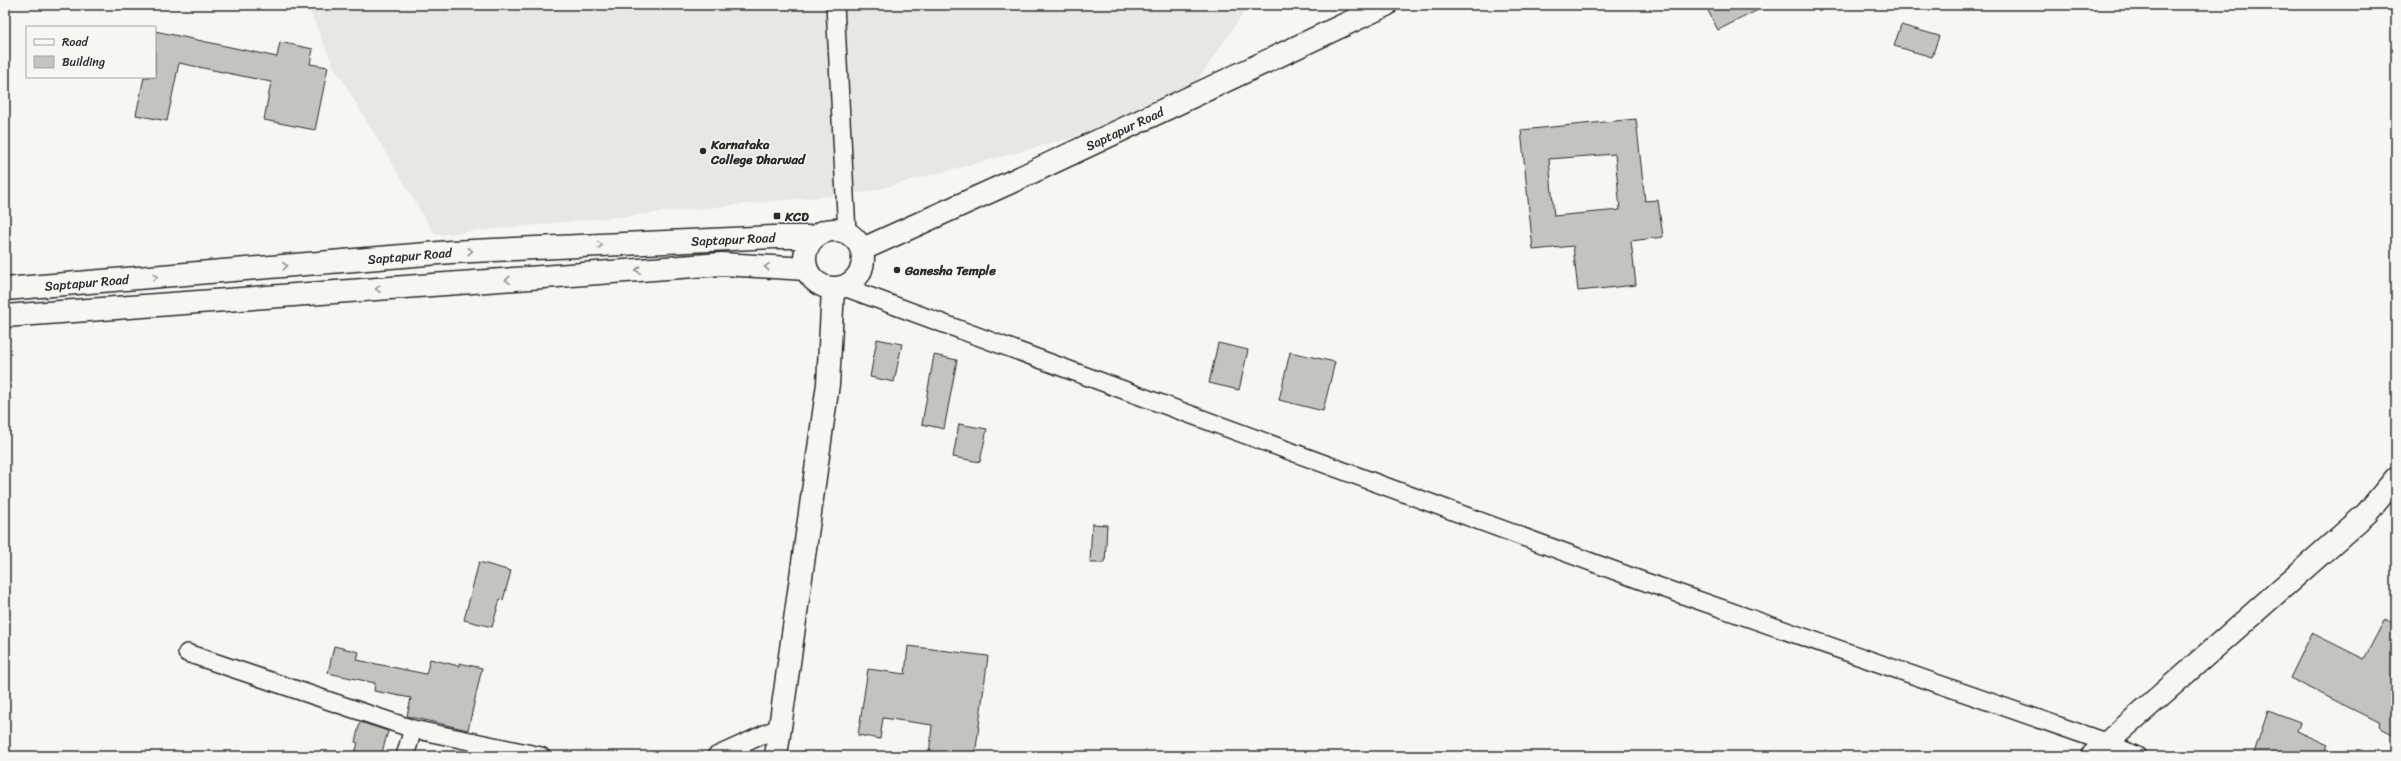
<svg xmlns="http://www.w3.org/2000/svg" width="2401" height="761" font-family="Sriracha,sans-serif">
  <rect width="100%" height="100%" fill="#f6f6f2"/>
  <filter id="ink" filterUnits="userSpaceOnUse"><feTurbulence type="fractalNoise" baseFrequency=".025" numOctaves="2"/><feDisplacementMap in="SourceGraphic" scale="8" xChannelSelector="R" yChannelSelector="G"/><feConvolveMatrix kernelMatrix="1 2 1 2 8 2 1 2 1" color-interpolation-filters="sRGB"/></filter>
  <g filter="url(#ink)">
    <path fill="#e7e7e3" d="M 307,5 L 1249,5 L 1177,110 L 867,192 L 435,235 L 332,63 Z"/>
    <path fill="#c3c3c0" stroke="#2b2b2b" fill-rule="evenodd" d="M 1705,5 L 1768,5 L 1718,30 Z
      M 1901,25 L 1939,36 L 1932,57 L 1894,46 Z
      M 155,31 L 277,57 L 280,42 L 313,49 L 310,64 L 328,67 L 315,130 L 264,120 L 271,82 L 179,63 L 167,121 L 136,115 L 144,77 L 155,77 Z
      M 1636,119 L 1645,201 L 1658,200 L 1663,237 L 1631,241 L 1636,285 L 1578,291 L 1573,246 L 1533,250 L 1521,130 ZM 1615,154 L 1620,210 L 1554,216 L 1549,159 Z
      M 877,339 L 902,344 L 894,382 L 870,377 Z
      M 1218,343 L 1248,350 L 1239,390 L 1209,383 Z
      M 1290,352 L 1335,362 L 1323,411 L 1279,400 Z
      M 934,355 L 957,360 L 944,429 L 922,424 Z
      M 959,424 L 987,429 L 980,462 L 953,457 Z
      M 1092,524 L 1107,525 L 1105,563 L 1090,563 Z
      M 479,562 L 511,571 L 503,600 L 500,599 L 492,627 L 464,620 Z
      M 2385,619 L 2396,625 L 2396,736 L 2379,727 L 2380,723 L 2290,678 L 2312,633 L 2364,659 Z
      M 334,646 L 359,652 L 357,660 L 426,674 L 430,659 L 459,666 L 459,663 L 482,668 L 468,730 L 407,716 L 411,698 L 374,691 L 375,683 L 328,673 Z
      M 908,646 L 988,656 L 975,756 L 929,756 L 932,725 L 883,718 L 880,739 L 858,735 L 868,669 L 905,674 Z
      M 2268,711 L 2300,723 L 2297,731 L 2328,745 L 2323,756 L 2253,756 Z
      M 360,722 L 388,731 L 381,756 L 354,756 L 358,743 L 355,742 Z"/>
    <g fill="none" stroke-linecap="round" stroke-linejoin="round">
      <g stroke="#2b2b2b" stroke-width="20">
        <path id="street" d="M 835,5 L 847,233
          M 844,287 L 1640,580 L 2108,743 L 2137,756
          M 187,653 L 413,729 L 541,756
          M 405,756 L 413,729
          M 716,756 L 780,727"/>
      </g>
      <g stroke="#2b2b2b" stroke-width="25">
        <path id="secondary" d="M 776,756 L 828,384 L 833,289
          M 2092,756 L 2367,513 L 2396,478"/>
      </g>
      <g stroke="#2b2b2b" stroke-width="25">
        <g id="primary">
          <circle cx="834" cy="259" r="29"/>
          <path id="s1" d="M 863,249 L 1011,182 L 1386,5"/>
          <path id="s2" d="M 5,289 L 451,252 L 774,237 L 814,237"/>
          <path d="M 5,316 L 722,264 L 806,269"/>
        </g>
      </g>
      <use href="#street" stroke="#f6f6f2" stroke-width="17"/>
      <use href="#secondary" stroke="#f6f6f2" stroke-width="22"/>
      <use href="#primary" stroke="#f6f6f2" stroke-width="22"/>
    </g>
    <defs><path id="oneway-chevron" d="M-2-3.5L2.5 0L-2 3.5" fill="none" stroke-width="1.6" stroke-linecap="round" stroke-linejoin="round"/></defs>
    <g stroke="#90908e">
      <use href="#oneway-chevron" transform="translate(600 245) rotate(-3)"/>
      <use href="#oneway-chevron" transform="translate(470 251) rotate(-3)"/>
      <use href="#oneway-chevron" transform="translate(285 266) rotate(-5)"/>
      <use href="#oneway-chevron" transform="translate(767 267) rotate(-177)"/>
      <use href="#oneway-chevron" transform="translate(638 270) rotate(176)"/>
      <use href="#oneway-chevron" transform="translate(155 277) rotate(-5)"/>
      <use href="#oneway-chevron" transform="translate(508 280) rotate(176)"/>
      <use href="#oneway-chevron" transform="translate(378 289) rotate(176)"/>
    </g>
  </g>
  <g fill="#2b2b2b" stroke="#f6f6f2" stroke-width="1.5">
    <circle cx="703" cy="151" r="4"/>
    <rect x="773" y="212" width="8" height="8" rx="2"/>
    <circle cx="897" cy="270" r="4"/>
  </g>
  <g text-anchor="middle" stroke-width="3" stroke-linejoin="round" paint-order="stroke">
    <g font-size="13" fill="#2b2b2b" stroke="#f6f6f2">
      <text dy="5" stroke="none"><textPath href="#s1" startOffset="288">Saptapur Road</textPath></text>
      <text dy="5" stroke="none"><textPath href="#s2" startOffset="730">Saptapur Road</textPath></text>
      <text dy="5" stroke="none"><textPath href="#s2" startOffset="406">Saptapur Road</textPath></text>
      <text dy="5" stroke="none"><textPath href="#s2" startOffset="82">Saptapur Road</textPath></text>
    </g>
    <g font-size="13" font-weight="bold" fill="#2b2b2b" stroke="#f6f6f2" text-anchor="start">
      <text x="711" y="149">Karnataka<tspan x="711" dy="15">College Dharwad</tspan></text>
      <text x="785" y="221">KCD</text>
      <text x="905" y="275">Ganesha Temple</text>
    </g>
  </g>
  <rect width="2401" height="761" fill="none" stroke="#f6f6f2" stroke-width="20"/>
  <rect x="10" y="10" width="2381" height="741" fill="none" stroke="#2b2b2b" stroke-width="1.5" filter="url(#ink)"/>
  <rect x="26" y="26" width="130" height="52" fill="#f6f6f2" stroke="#a5a5a2"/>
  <rect x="34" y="39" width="20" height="6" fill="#f6f6f2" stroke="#a5a5a2"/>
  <text x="62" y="46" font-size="12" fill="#2b2b2b">Road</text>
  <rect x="34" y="56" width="20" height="12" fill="#c3c3c0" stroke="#a5a5a2"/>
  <text x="62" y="66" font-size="12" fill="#2b2b2b">Building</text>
</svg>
